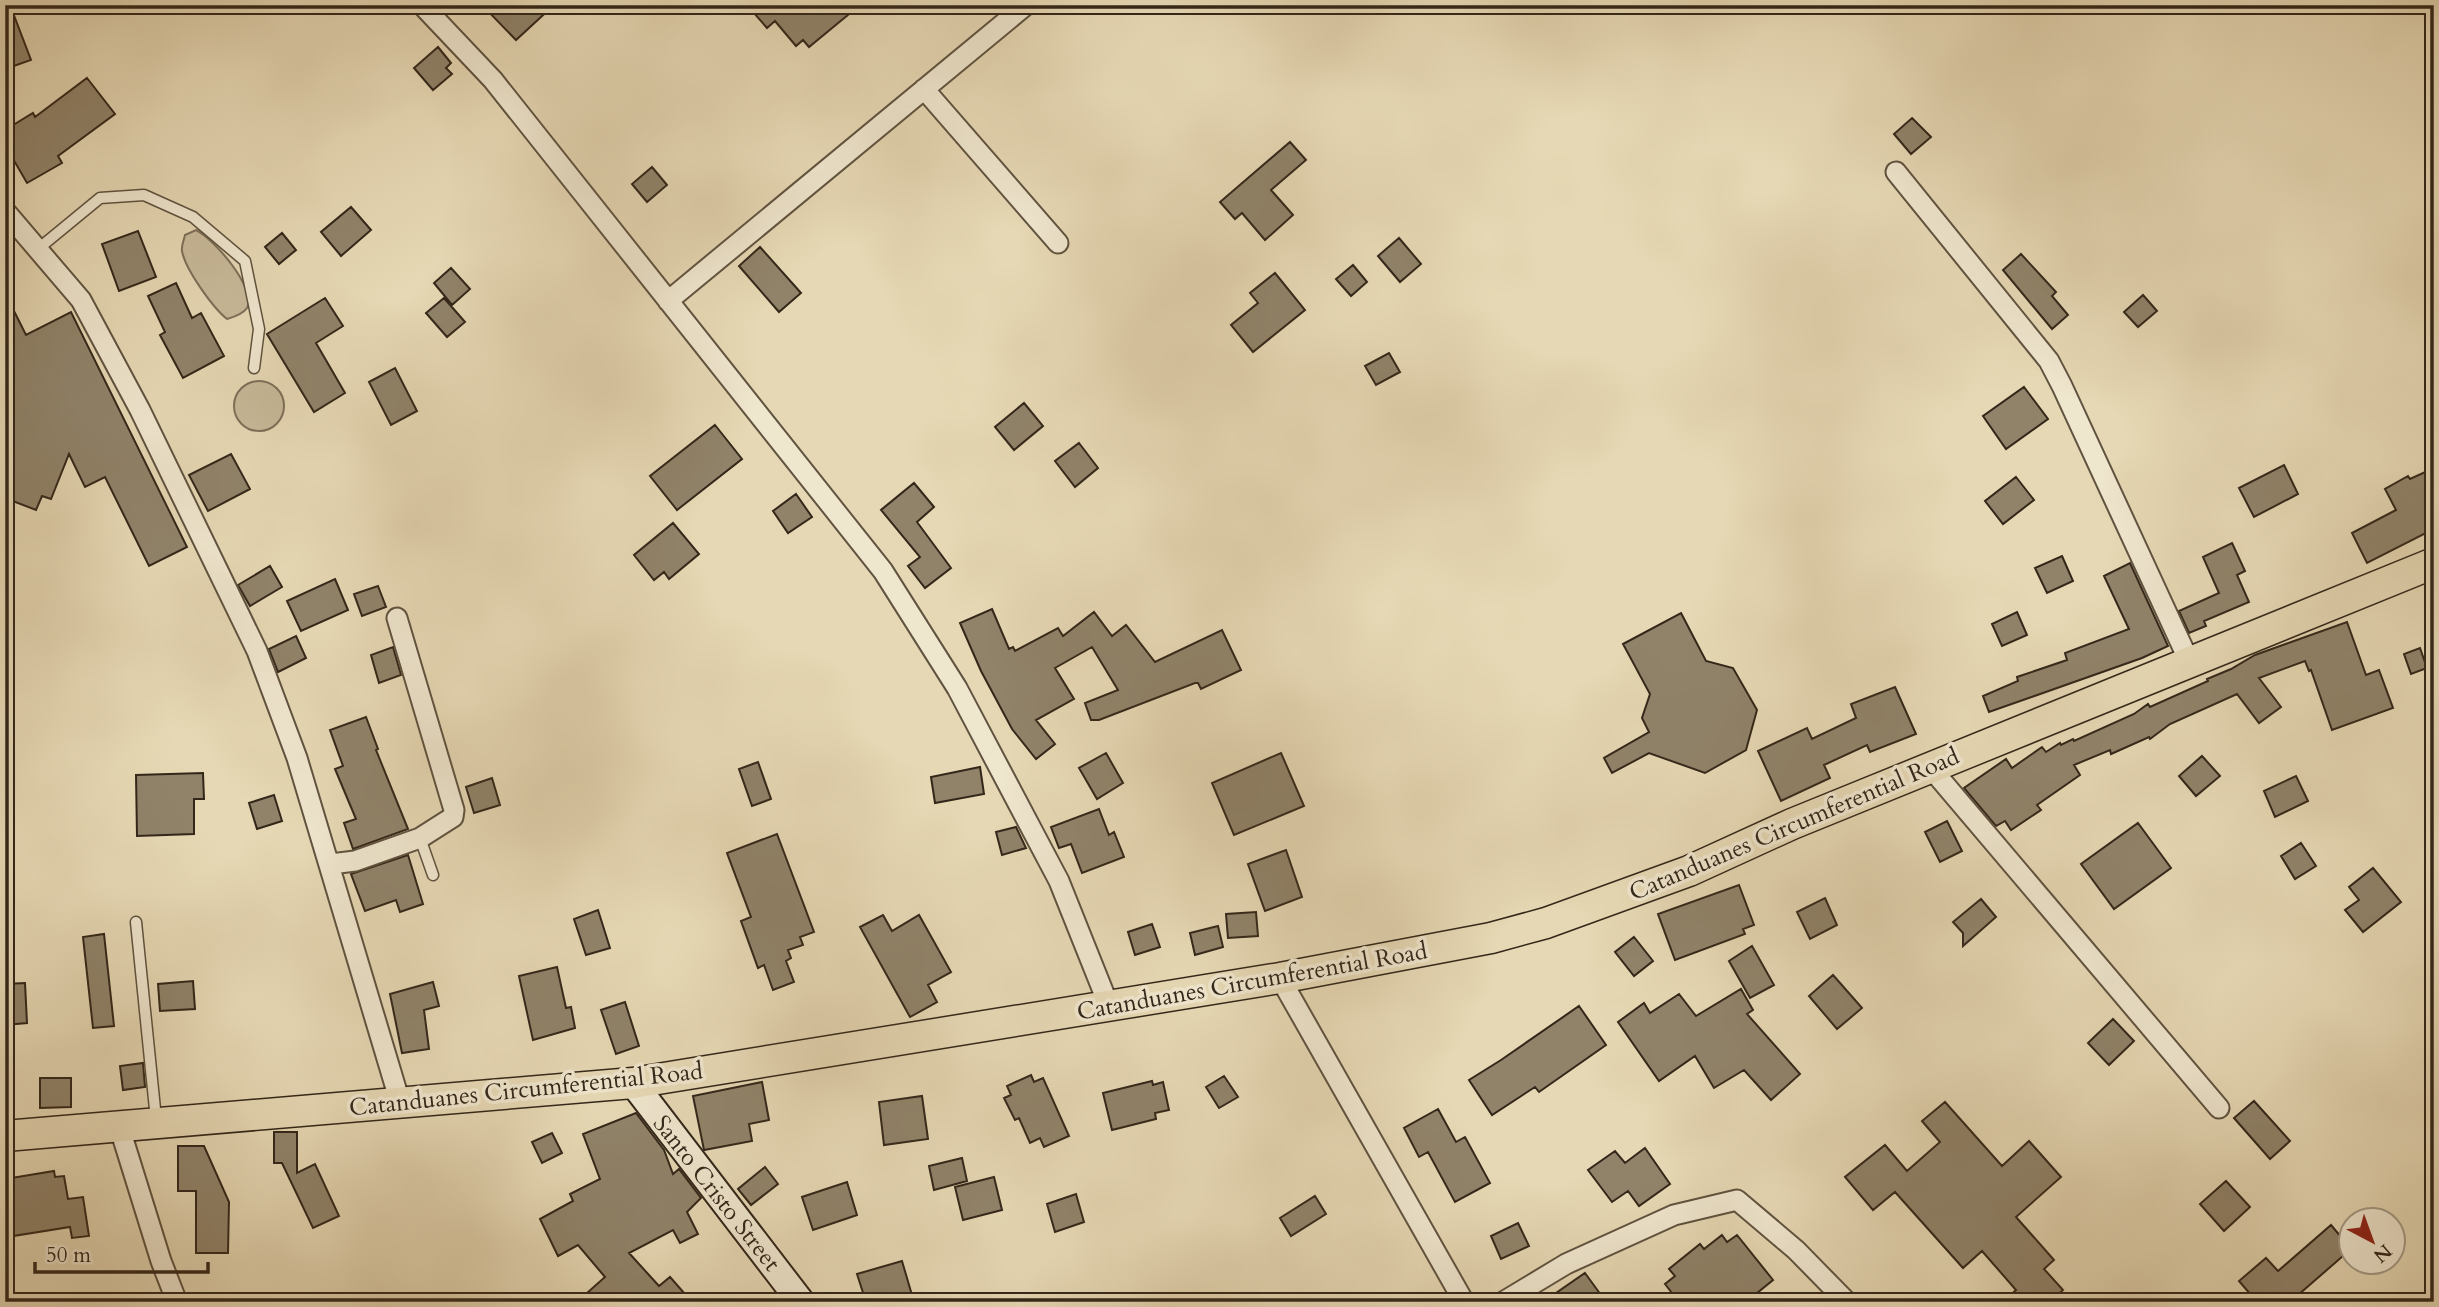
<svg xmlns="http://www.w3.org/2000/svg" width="2439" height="1307" font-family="Cardo,serif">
  <rect width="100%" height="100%" fill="#e6d8b4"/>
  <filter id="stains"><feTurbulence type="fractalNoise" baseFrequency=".00286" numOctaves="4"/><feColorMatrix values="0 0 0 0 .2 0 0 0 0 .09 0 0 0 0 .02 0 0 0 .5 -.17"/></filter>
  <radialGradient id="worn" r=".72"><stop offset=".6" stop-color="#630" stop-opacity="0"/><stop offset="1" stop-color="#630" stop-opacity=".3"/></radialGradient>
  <path fill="#c8ba9a" stroke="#7e705a" stroke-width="2" d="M 196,230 C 213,238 257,288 247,308 C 243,314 234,317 227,319 C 213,308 185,269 182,251 C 181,246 184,240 185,235 Z
    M234 406a25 25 0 1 1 50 0a25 25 0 1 1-50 0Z"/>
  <path fill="#90836a" stroke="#33271a" stroke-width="2" d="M 5,5 L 10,5 L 31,60 L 5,69 Z
    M 482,5 L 554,5 L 516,40 Z
    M 747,5 L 860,5 L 809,47 L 803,40 L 796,46 L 775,21 L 767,28 Z
    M 438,47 L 451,63 L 446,68 L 452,74 L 433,90 L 414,68 Z
    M 87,78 L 115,114 L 58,156 L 62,163 L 27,183 L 5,145 L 5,130 L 33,113 L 35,117 Z
    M 1912,118 L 1931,137 L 1911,154 L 1894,134 Z
    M 1290,142 L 1306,160 L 1271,190 L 1293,215 L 1265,240 L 1242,213 L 1235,219 L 1220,202 Z
    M 652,167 L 667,185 L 647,202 L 632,184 Z
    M 351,207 L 371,230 L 341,256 L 321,232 Z
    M 138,231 L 156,277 L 119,291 L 102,244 Z
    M 282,233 L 296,250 L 279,264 L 265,247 Z
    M 1399,238 L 1421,264 L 1400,282 L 1378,256 Z
    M 760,247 L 801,293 L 779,312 L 739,266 Z
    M 2021,254 L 2056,292 L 2052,296 L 2068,315 L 2052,329 L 2003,270 Z
    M 1353,265 L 1367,282 L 1351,296 L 1336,279 Z
    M 451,268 L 470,289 L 452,305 L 434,283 Z
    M 1275,273 L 1305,310 L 1253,352 L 1231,325 L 1258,303 L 1250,293 Z
    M 176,283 L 192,318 L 201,313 L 224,356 L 183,378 L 160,335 L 165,332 L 148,296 Z
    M 5,293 L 26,335 L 71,312 L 187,547 L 149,566 L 105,477 L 85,487 L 69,454 L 51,499 L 42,496 L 36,510 L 5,498 Z
    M 2143,295 L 2157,311 L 2138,327 L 2124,312 Z
    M 325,298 L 343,326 L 316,343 L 345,393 L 314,412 L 267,334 Z
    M 444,298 L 465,322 L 447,337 L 426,313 Z
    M 1389,353 L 1400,372 L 1376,385 L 1365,366 Z
    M 395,368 L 417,411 L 391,425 L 369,382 Z
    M 2024,387 L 2048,419 L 2006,449 L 1983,416 Z
    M 1024,403 L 1043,426 L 1014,450 L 995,427 Z
    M 715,425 L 742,459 L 677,510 L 650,476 Z
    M 1079,443 L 1098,468 L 1075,487 L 1055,461 Z
    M 231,454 L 250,489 L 208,511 L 189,475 Z
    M 2284,465 L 2298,494 L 2254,517 L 2239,488 Z
    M 2434,468 L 2434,529 L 2367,563 L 2352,533 L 2396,510 L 2385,489 L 2408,476 L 2410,479 Z
    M 2016,477 L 2034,500 L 2003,524 L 1985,501 Z
    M 914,483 L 934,507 L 917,522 L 951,568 L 925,588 L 908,566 L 920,557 L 881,510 Z
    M 796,494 L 812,517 L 788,533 L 773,511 Z
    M 673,523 L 699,554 L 669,579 L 664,572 L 654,580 L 634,555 Z
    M 2232,543 L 2245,571 L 2237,575 L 2249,602 L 2204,621 L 2206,626 L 2189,633 L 2179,611 L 2219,593 L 2203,557 Z
    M 2062,556 L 2073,581 L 2047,593 L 2035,568 Z
    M 2130,563 L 2168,646 L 2142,658 L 1989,712 L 1983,696 L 2018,681 L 2017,677 L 2067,660 L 2065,653 L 2129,629 L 2104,576 Z
    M 270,566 L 282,587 L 250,606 L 238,585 Z
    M 335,579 L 348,610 L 301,631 L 287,601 Z
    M 378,586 L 386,607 L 362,616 L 354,594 Z
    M 992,609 L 1009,649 L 1013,647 L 1015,651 L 1058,628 L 1063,636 L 1094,612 L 1112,636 L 1126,625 L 1155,662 L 1222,630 L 1241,670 L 1201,689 L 1198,683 L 1195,683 L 1099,720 L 1091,720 L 1085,703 L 1118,690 L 1092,647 L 1055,668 L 1074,699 L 1036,720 L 1055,744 L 1036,759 L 1012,729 L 981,671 L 960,623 Z
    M 2017,612 L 2027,635 L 2002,646 L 1992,624 Z
    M 1681,613 L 1706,661 L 1733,668 L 1757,710 L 1746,750 L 1705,773 L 1649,753 L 1612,773 L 1604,758 L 1649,732 L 1642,718 L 1650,694 L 1623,644 Z
    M 2347,622 L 2366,675 L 2379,670 L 2393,708 L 2332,730 L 2311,670 L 2309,671 L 2305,661 L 2259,678 L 2281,707 L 2259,723 L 2237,694 L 2170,724 L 2150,739 L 2149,737 L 2111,754 L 2110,750 L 2074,765 L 2080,775 L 2037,805 L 2041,810 L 2011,830 L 2005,821 L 1996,826 L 1964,788 L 2006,759 L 2012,768 L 2042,747 L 2046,752 L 2060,743 L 2061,745 L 2073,739 L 2074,741 L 2134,714 L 2148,704 L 2150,707 L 2208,681 L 2207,679 L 2231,669 L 2255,655 Z
    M 296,636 L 306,658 L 278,672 L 269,649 Z
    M 393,647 L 401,675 L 379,683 L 371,655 Z
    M 2420,648 L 2427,668 L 2411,674 L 2404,654 Z
    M 1895,687 L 1916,734 L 1870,752 L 1867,745 L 1824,765 L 1830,778 L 1781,801 L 1758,751 L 1807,728 L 1812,739 L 1856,718 L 1851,704 Z
    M 366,717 L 378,749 L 376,750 L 408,829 L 353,849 L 344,823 L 356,819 L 335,769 L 343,766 L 330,730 Z
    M 1106,753 L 1123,783 L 1097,799 L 1079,768 Z
    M 1281,753 L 1304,806 L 1234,835 L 1212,783 Z
    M 2202,756 L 2220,776 L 2196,796 L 2179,776 Z
    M 758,762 L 771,799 L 752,806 L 739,769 Z
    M 980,767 L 984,794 L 935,803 L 931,777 Z
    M 203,773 L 204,799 L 194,799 L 194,834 L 137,836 L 136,775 Z
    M 2296,776 L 2308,801 L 2275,817 L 2264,791 Z
    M 492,778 L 500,805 L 474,813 L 466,787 Z
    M 274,795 L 282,821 L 257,829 L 249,803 Z
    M 1099,809 L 1109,835 L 1114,832 L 1124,857 L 1082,873 L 1071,844 L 1059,848 L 1051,827 Z
    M 1947,821 L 1962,851 L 1940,862 L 1925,832 Z
    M 2138,823 L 2171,868 L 2114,909 L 2081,864 Z
    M 1016,827 L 1026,848 L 1002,855 L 996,832 Z
    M 777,834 L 814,932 L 800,937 L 803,945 L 788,950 L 791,958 L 786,961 L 794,982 L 773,990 L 764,965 L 758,968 L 741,921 L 751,917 L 727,853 Z
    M 2301,843 L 2316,866 L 2295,879 L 2281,856 Z
    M 1286,850 L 1302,897 L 1265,911 L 1248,864 Z
    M 408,855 L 423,904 L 400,912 L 396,900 L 365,911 L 351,874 Z
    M 2373,868 L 2401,902 L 2363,932 L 2345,910 L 2359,900 L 2349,887 Z
    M 1739,885 L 1754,925 L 1743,929 L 1745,934 L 1675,960 L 1658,914 Z
    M 1825,898 L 1837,925 L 1810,939 L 1797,912 Z
    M 1981,899 L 1996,917 L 1963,946 L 1963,933 L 1953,922 Z
    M 598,910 L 610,948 L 586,955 L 574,919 Z
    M 1256,912 L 1258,936 L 1228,938 L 1226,914 Z
    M 883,915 L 892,931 L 919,915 L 951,972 L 928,985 L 937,1002 L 910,1017 L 860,927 Z
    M 1152,924 L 1160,947 L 1135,955 L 1128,932 Z
    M 1218,926 L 1223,947 L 1195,955 L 1190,933 Z
    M 104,934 L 114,1026 L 93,1028 L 83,937 Z
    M 1634,937 L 1653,961 L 1634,976 L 1615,952 Z
    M 1752,946 L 1774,985 L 1750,998 L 1729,961 Z
    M 557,967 L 566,1008 L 571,1007 L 575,1028 L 533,1040 L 519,976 Z
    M 1833,975 L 1862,1008 L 1837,1029 L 1809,996 Z
    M 193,981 L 195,1009 L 160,1011 L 158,984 Z
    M 433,982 L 439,1006 L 424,1010 L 429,1049 L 402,1053 L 390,994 Z
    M 25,983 L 27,1023 L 5,1025 L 5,984 Z
    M 1741,989 L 1753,1010 L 1747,1014 L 1800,1074 L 1771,1100 L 1744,1070 L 1714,1088 L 1695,1056 L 1659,1081 L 1618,1022 L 1644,1003 L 1650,1013 L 1679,994 L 1696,1016 Z
    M 625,1002 L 639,1046 L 616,1054 L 601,1010 Z
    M 1579,1006 L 1606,1045 L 1539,1092 L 1535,1087 L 1492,1115 L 1469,1080 L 1501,1060 Z
    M 2113,1019 L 2134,1041 L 2109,1065 L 2088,1043 Z
    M 143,1063 L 145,1087 L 123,1090 L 120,1066 Z
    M 1031,1075 L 1034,1082 L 1043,1078 L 1069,1136 L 1044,1147 L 1040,1138 L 1030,1143 L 1019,1118 L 1015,1120 L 1004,1098 L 1011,1095 L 1007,1086 Z
    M 1224,1076 L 1238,1097 L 1219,1108 L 1206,1087 Z
    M 40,1078 L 71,1078 L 71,1107 L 40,1108 Z
    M 1152,1081 L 1153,1085 L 1163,1082 L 1169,1110 L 1155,1113 L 1156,1119 L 1112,1130 L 1103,1093 Z
    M 762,1082 L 769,1120 L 749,1124 L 752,1141 L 704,1150 L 693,1096 Z
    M 922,1096 L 928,1139 L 884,1145 L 879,1102 Z
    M 2254,1101 L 2290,1141 L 2270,1159 L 2234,1118 Z
    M 1945,1102 L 2002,1166 L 2029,1141 L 2061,1177 L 2016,1217 L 2054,1260 L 2044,1269 L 2063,1290 L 2050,1302 L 2003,1302 L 2016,1290 L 1982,1251 L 1963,1268 L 1895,1192 L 1873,1210 L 1845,1177 L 1885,1145 L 1907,1171 L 1940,1142 L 1922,1121 Z
    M 1438,1109 L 1456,1142 L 1465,1137 L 1490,1183 L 1455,1202 L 1428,1152 L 1419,1157 L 1404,1128 Z
    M 636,1113 L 664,1150 L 673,1174 L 679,1169 L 701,1198 L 687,1212 L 698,1234 L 680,1243 L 673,1230 L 629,1253 L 659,1286 L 670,1277 L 692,1302 L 577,1302 L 605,1277 L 578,1245 L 558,1256 L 540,1219 L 573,1201 L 570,1194 L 600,1179 L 583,1134 Z
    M 274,1132 L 297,1132 L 297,1173 L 315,1164 L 339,1216 L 313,1228 L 282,1163 L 274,1163 Z
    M 552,1133 L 562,1153 L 542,1163 L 532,1142 Z
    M 178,1146 L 204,1146 L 229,1202 L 228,1253 L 196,1253 L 196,1191 L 178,1191 Z
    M 1645,1148 L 1670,1184 L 1639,1206 L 1628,1191 L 1612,1202 L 1588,1170 L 1615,1151 L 1625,1163 Z
    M 962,1158 L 967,1181 L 934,1190 L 929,1166 Z
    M 765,1167 L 778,1184 L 751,1205 L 738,1189 Z
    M 54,1171 L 55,1177 L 64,1176 L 68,1199 L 83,1197 L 89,1236 L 72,1238 L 70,1227 L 7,1237 L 5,1179 Z
    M 994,1177 L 1002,1210 L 963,1220 L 955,1187 Z
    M 2226,1181 L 2250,1207 L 2224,1231 L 2200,1204 Z
    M 847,1182 L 857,1215 L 813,1230 L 802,1197 Z
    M 1076,1194 L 1084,1222 L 1055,1232 L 1047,1204 Z
    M 1315,1196 L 1326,1214 L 1291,1236 L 1280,1218 Z
    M 1518,1223 L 1529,1246 L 1501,1259 L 1491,1236 Z
    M 2331,1225 L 2351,1249 L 2290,1302 L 2257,1302 L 2239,1281 L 2266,1258 L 2278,1271 Z
    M 1722,1235 L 1727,1242 L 1737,1235 L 1773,1280 L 1746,1302 L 1679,1302 L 1665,1284 L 1675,1276 L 1669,1269 L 1700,1244 L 1704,1249 Z
    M 902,1261 L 914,1302 L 866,1302 L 857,1274 Z
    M 1585,1273 L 1606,1302 L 1543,1302 Z"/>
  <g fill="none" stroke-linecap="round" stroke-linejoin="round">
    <g stroke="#605340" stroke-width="13">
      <path id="lane" d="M 38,249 L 100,198 L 144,195 L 193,217 L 245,261 L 259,329 L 254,368
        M 420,838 L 433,875
        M 136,922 L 156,1119"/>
    </g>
    <g stroke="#605340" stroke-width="23">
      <path id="street" d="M 422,5 L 493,80 L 883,571 L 957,688 L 1059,881 L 1109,1006
        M 924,89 L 1058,243
        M 1896,172 L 2049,361 L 2062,386 L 2189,661
        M 5,211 L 81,300 L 140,410 L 257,651 L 297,758 L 400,1102
        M 668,301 L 1026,5
        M 1930,767 L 2219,1108
        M 331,864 L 355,861 L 420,838 L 453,817 L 454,810 L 397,618
        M 1280,978 L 1464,1302
        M 119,1126 L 161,1261 L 177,1302
        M 1503,1302 L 1566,1264 L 1674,1215 L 1737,1200 L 1796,1250 L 1847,1302"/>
    </g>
    <g stroke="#33271a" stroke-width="30">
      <path id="secondary" d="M 633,1083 L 801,1302"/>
    </g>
    <g stroke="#33271a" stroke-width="33">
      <path id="primary" d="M 5,1136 L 633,1083 L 1280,978 L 1491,938 L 1546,923 L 1689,871 L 1792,824 L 2434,563"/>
    </g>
    <use href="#lane" stroke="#efe6ce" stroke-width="10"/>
    <use href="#street" stroke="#efe6ce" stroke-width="19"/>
    <use href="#secondary" stroke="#efe6ce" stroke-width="26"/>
    <use href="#primary" stroke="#e6d8b4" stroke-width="30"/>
  </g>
  <g text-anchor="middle" stroke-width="7" stroke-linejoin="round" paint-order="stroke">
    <g font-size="24" fill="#33271a" stroke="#efe6ce">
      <text transform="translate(1794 824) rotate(-23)" y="8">Catanduanes Circumferential Road</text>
      <text transform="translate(1252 981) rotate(-10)" y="8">Catanduanes Circumferential Road</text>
      <text transform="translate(526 1089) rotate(-6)" y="8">Catanduanes Circumferential Road</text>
      <text transform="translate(717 1193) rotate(52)" y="8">Santo Cristo Street</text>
    </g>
  </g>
  <rect width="2439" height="1307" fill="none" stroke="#e6d8b4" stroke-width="28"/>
  <rect x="7" y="7" width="2425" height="1293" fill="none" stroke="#33271a" stroke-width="3.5"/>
  <rect x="14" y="14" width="2411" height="1279" fill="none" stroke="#33271a" stroke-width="2"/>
  <g transform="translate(2372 1241) rotate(139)"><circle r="33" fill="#efe6ce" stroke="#a49a86" stroke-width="2"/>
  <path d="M0-5L12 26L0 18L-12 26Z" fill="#8f2418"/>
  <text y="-10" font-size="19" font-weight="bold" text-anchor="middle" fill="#33271a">N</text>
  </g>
  <path d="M35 1262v10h173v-10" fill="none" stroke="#33271a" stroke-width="3.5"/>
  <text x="46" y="1262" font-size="21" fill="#33271a" stroke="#efe6ce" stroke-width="5" paint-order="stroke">50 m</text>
  <rect width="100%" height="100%" filter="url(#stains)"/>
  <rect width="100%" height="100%" fill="url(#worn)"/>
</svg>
